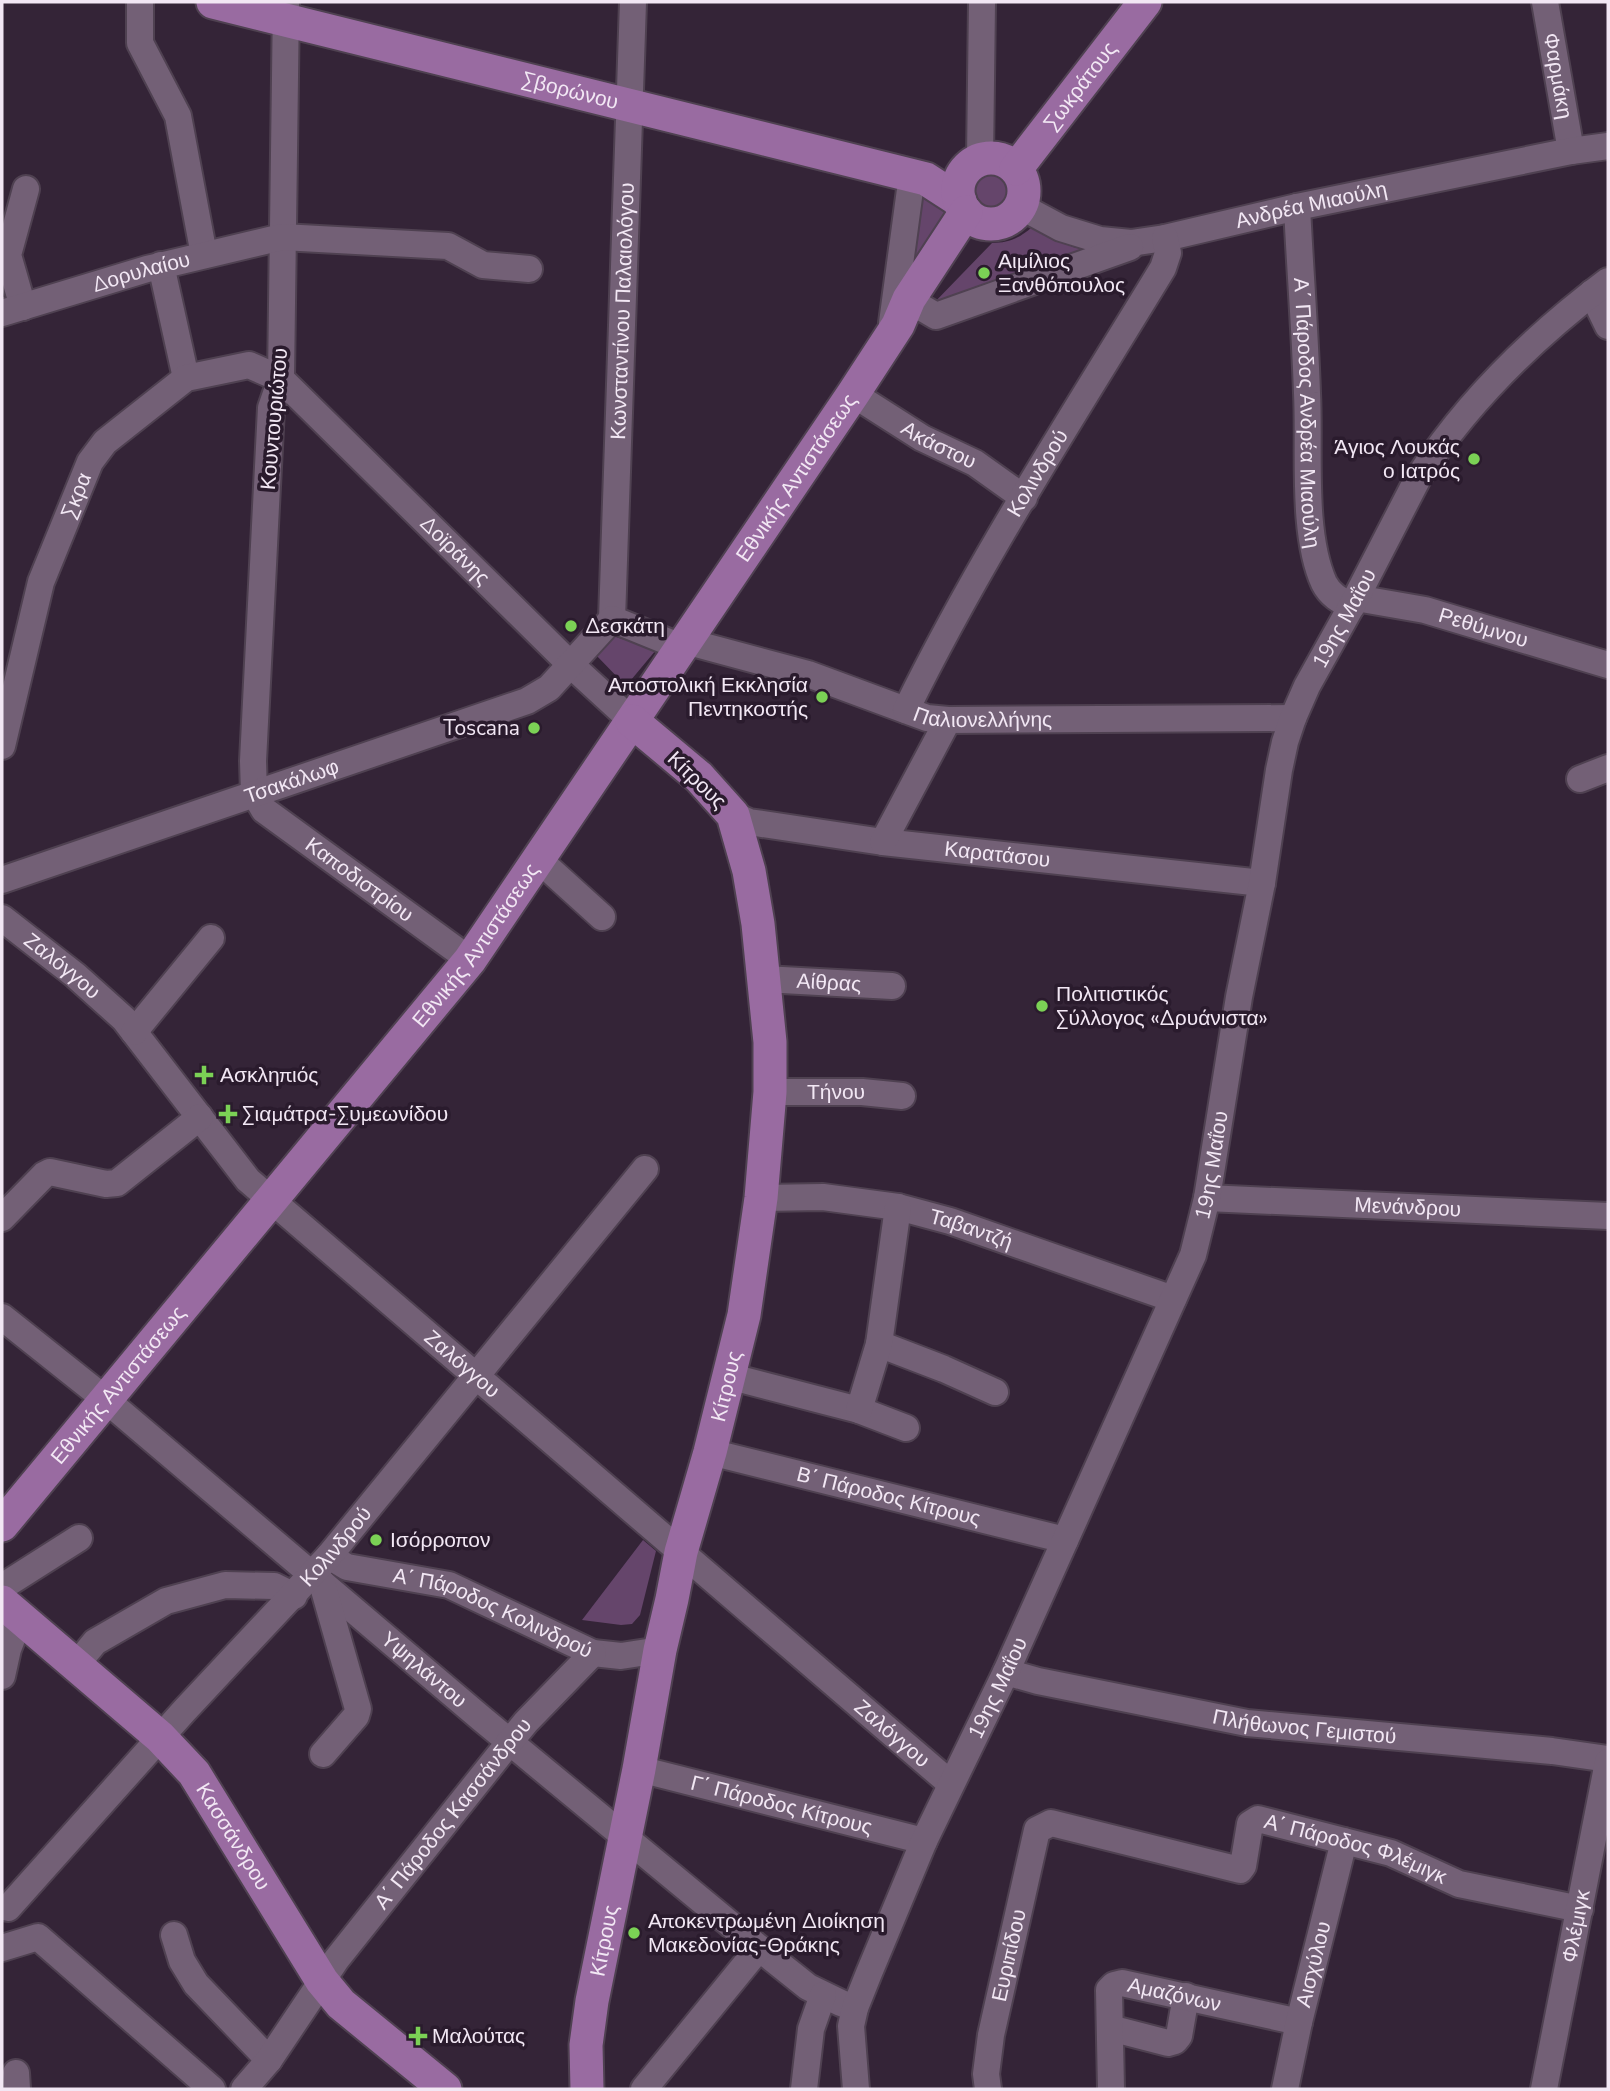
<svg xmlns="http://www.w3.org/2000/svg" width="1610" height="2091" font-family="'Nunito Sans',sans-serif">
  <rect width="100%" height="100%" fill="#342437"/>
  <path fill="#65456b" d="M970 190a21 21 0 1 1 42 0a21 21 0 1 1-42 0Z
    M 916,196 L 938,201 L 947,213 L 899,309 Z
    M 1032,227 L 1073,247 L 1099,252 L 931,306 L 992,243 C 1008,243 1020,238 1032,227 Z
    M 610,635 L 656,650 L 626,686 L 594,653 Z
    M 643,1540 L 656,1551 L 640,1615 L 632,1624 L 621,1625 L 582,1620 Z"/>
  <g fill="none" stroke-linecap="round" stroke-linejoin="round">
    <g stroke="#4f4151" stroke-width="30">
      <g id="minor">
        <path d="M 140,2 L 140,43 L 178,116 L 204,255"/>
        <path id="s1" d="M 286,2 L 281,379 L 271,408 L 253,761 L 254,793 L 264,810 L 470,960"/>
        <path id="s2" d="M 1545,2 L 1571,151"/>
        <path d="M 980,159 L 982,2"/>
        <path id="s3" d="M 1020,206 L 1061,228 L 1100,240 L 1131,243 L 1165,238 L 1297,207 L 1571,151 L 1608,146"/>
        <path id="s4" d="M 1297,207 C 1300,269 1305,331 1307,393 C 1310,448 1301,532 1324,583 C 1330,595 1340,601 1352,606"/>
        <path d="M 161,265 L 186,378"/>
        <path d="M 1592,293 L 1608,326"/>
        <path d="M 919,306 L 936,316 L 1130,247"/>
        <path d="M 23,307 L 8,255 L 26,189"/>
        <path id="s5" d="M 2,313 L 147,269 L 282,237 L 448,246 L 483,265 L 529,269"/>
        <path d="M 892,323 L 912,175"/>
        <path id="s6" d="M 853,394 L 922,438 L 975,463 L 1024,498"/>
        <path id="s7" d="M 1356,598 L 1425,610 L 1608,665"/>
        <path id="s8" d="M 612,619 L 633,2"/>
        <path id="s9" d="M 685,641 L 808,674 L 927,718 L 948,720 L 1293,718"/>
        <path id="s10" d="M 906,710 C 981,557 1075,413 1163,268 L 1168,253 L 1165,238"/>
        <path id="s11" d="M 2,746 L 41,582 L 90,462 L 105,442 L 186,378 L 249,365 L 281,379 L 570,664 L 632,721"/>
        <path d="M 1580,779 L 1608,768"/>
        <path id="s12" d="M 733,815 L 749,822 L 883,842 L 1262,883"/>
        <path d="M 883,842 L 948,720"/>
        <path d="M 538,859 L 602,917"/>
        <path id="s13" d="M 2,880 L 527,701 L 549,688 L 612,619 L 681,647"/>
        <path id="s14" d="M 2,918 L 75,975 L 124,1019 L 248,1180 L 951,1784"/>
        <path id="s15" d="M 764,979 L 892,986"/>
        <path d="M 134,1032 L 211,938"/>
        <path id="s16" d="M 770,1092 L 862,1092 L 902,1096"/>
        <path id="s17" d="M 761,1198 L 823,1197 L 898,1207 L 950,1221 L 1173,1299"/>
        <path id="s18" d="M 1207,1198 L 1608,1216"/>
        <path d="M 2,1218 L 44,1175 L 50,1172 L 106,1184 L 117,1183 L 200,1117"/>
        <path id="s19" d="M 2,1317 L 105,1399 L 482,1719 L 759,1948 L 808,1987 L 841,2003 L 855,2008"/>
        <path d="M 879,1344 L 944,1369 L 995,1392"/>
        <path d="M 728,1376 L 859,1410 L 906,1428"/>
        <path d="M 859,1410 L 879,1344 L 898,1207"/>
        <path id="s20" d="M 710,1452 L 1065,1540"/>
        <path id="s21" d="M 329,1556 L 347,1567 L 449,1585 L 593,1653 L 621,1656 L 660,1650"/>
        <path d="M 322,1583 L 358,1709 L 356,1716 L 323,1754"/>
        <path d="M 2,1587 L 79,1538"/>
        <path d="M 76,1665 L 95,1642 L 166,1601 L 225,1585 L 274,1586 L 294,1596"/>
        <path id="s22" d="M 1006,1672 L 1038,1681 L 1247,1723 L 1552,1751 L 1608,1759"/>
        <path d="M 2,1676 L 8,1649 L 20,1618"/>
        <path id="s23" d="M 639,1769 L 924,1841"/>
        <path id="s24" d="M 8,1908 L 184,1711 L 329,1556 L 645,1169"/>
        <path d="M 174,1935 L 182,1961 L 196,1984 L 269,2060"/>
        <path d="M 2,1948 L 38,1937 L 212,2089"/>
        <path d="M 1110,2028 L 1168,2043 L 1175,2041 L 1179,2036 L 1186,1996"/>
        <path d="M 16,2073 L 17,2089"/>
        <path id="s25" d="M 244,2089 L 269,2060 L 336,1960 L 500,1754 L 526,1722 L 593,1653"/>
        <path d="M 644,2089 L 759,1948"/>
        <path d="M 804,2089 L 811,2029 L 823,1995"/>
        <path id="s26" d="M 856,2089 L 851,2026 L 855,2008 L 869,1973 L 924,1841 L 1006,1672 L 1193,1255 L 1207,1198 L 1239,997 L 1262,883 L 1279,770 L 1285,742 L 1293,718 L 1307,686 L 1356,598 L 1418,478 C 1467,402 1536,335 1608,281"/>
        <path id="s27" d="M 988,2089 L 986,2074 L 991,2035 L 1037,1830 L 1051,1823 L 1240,1870 L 1243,1866 L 1250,1824 L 1258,1819 L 1391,1853 L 1459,1884 L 1580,1909"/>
        <path id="s28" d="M 1111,2089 L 1109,1990 L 1114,1985 L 1122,1983 L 1299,2022"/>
        <path id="s29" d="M 1285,2089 L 1299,2022 L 1344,1841"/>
        <path id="s30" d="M 1544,2089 L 1608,1762"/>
      </g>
    </g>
    <g stroke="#4f4151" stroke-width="37">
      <g id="major">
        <path id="s31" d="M 213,2 L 926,179 L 960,201"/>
        <circle cx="991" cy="191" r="33"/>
        <path id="s32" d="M 1016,169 L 1145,2"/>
        <path id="s33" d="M 2,1525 L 470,960 L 853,394 L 898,325 L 909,299 L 966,212"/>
        <path id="s34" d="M 2,1602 L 160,1737 L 194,1773 L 322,1981 L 341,2004 L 445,2089"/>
        <path id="s35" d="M 587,2089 L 586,2045 L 592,2001 L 639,1769 L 660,1650 L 672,1599 L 681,1552 L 710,1452 L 744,1315 L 761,1198 L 770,1092 L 770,1042 L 758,924 L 749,871 L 733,815 L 699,777 L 632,721"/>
      </g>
    </g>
    <use href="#minor" stroke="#736076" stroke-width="26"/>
    <use href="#major" stroke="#996ba1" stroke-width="33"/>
  </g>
  <g fill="#7bd155" stroke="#2a1b2d" stroke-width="2.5">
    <circle cx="984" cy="273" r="7"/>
    <circle cx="1474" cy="459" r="7"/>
    <circle cx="571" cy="626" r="7"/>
    <circle cx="822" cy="697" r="7"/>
    <circle cx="534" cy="728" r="7"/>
    <circle cx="1042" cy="1006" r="7"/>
    <path d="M200.5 1064.5h7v7h7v7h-7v7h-7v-7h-7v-7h7z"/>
    <path d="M224.5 1103.5h7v7h7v7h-7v7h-7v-7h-7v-7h7z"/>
    <circle cx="376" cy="1540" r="7"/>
    <circle cx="634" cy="1933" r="7"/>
    <path d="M414.5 2025.5h7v7h7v7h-7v7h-7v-7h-7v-7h7z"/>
  </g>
  <g text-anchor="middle" stroke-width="7" stroke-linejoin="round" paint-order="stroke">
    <g font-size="21" fill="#f2e7f4" stroke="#2a1b2d">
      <text dy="7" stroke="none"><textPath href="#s2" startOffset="75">Φαρμάκη</textPath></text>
      <text dy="7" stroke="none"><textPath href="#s32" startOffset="105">Σωκράτους</textPath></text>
      <text dy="7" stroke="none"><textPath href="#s31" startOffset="368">Σβορώνου</textPath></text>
      <text dy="7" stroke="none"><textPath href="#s3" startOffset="303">Ανδρέα Μιαούλη</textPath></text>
      <text dy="7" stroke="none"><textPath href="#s5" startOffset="145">Δορυλαίου</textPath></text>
      <text dy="7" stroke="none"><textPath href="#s8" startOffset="308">Κωνσταντίνου Παλαιολόγου</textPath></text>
      <text dy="7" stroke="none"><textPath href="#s4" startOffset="206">Α΄ Πάροδος Ανδρέα Μιαούλη</textPath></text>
      <text transform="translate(274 419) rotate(-85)" y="7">Κουντουριώτου</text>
      <text dy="7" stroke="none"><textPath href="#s6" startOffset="100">Ακάστου</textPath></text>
      <text dy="7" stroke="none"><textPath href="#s10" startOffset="271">Κολινδρού</textPath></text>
      <text dy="7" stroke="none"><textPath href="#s33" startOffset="1316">Εθνικής Αντιστάσεως</textPath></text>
      <text dy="7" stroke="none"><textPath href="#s11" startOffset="262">Σκρα</textPath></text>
      <text dy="7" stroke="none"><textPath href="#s11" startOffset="770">Δοϊράνης</textPath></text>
      <text dy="7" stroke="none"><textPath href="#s26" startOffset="1566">19ης Μαΐου</textPath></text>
      <text dy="7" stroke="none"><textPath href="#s7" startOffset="131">Ρεθύμνου</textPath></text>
      <text dy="7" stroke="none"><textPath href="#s9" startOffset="310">Παλιονελλήνης</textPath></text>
      <text transform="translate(697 780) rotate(44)" y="7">Κίτρους</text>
      <text dy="7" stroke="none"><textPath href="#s13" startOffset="306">Τσακάλωφ</textPath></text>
      <text dy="7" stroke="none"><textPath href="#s12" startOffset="268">Καρατάσου</textPath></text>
      <text dy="7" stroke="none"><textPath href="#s1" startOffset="931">Καποδιστρίου</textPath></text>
      <text dy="7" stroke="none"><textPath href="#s33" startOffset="749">Εθνικής Αντιστάσεως</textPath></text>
      <text dy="7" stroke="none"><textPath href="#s14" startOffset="77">Ζαλόγγου</textPath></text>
      <text dy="7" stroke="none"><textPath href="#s15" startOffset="65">Αίθρας</textPath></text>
      <text dy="7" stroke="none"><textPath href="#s16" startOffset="66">Τήνου</textPath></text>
      <text dy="7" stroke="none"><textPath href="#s26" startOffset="999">19ης Μαΐου</textPath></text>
      <text dy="7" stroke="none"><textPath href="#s18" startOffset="201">Μενάνδρου</textPath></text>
      <text dy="7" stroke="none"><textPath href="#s17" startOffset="214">Ταβαντζή</textPath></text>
      <text dy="7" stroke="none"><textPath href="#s14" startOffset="644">Ζαλόγγου</textPath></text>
      <text dy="7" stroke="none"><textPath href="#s33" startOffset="182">Εθνικής Αντιστάσεως</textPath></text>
      <text dy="7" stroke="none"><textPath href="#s35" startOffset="718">Κίτρους</textPath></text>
      <text dy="7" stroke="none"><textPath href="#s20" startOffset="184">Β΄ Πάροδος Κίτρους</textPath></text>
      <text dy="7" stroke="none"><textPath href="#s24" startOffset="488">Κολινδρού</textPath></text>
      <text dy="7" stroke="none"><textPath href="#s21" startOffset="175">Α΄ Πάροδος Κολινδρού</textPath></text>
      <text dy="7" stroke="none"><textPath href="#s19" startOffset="550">Υψηλάντου</textPath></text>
      <text dy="7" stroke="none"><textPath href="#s26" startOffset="432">19ης Μαΐου</textPath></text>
      <text dy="7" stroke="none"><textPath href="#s22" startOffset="304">Πλήθωνος Γεμιστού</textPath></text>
      <text dy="7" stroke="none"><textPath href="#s14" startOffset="1211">Ζαλόγγου</textPath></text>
      <text dy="7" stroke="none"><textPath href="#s23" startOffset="147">Γ΄ Πάροδος Κίτρους</textPath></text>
      <text dy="7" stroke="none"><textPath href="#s25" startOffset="346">Α΄ Πάροδος Κασσάνδρου</textPath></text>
      <text dy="7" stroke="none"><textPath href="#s34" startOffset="332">Κασσάνδρου</textPath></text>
      <text dy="7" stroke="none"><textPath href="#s27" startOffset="634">Α΄ Πάροδος Φλέμιγκ</textPath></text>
      <text dy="7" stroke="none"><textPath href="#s30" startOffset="166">Φλέμιγκ</textPath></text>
      <text dy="7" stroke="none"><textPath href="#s35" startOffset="150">Κίτρους</textPath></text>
      <text dy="7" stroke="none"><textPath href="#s27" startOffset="136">Ευριπίδου</textPath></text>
      <text dy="7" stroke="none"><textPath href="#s29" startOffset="128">Αισχύλου</textPath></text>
      <text dy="7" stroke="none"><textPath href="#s28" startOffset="168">Αμαζόνων</textPath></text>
    </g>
    <g font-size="21" fill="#f2e7f4" stroke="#2a1b2d" text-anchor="start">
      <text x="998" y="268">Αιμίλιος<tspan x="998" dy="24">Ξανθόπουλος</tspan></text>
      <text x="1460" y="454" text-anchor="end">Άγιος Λουκάς<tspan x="1460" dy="24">ο Ιατρός</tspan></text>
      <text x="585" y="633">Δεσκάτη</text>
      <text x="808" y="692" text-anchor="end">Αποστολική Εκκλησία<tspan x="808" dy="24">Πεντηκοστής</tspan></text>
      <text x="520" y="735" text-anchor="end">Toscana</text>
      <text x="1056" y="1001">Πολιτιστικός<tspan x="1056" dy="24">Σύλλογος «Δρυάνιστα»</tspan></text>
      <text x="220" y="1082">Ασκληπιός</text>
      <text x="242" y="1121">Σιαμάτρα-Συμεωνίδου</text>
      <text x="390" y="1547">Ισόρροπον</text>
      <text x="648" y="1928">Αποκεντρωμένη Διοίκηση<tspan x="648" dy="24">Μακεδονίας-Θράκης</tspan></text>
      <text x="432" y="2043">Μαλούτας</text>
    </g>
  </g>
  <rect width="1610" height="2091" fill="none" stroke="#f2e7f4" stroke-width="7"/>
</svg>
